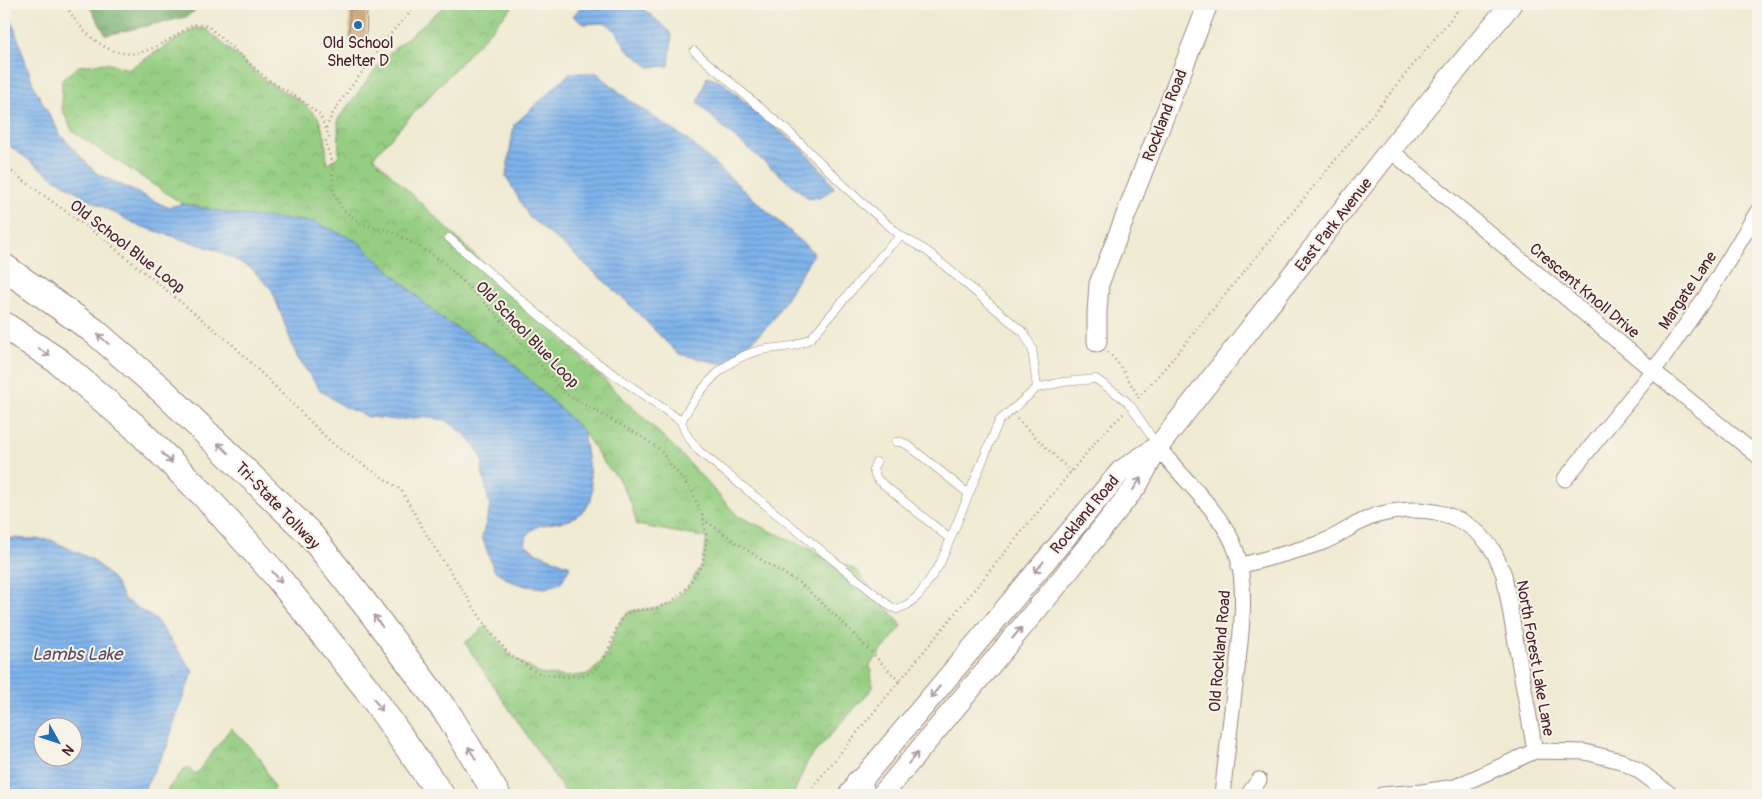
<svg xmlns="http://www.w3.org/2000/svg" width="1762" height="799" font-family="Pangolin,sans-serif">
  <defs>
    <pattern id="forest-crowns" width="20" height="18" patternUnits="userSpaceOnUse" patternTransform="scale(1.25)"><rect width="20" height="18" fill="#78b170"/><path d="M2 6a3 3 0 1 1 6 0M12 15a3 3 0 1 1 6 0" fill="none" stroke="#648f5c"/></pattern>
    <pattern id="park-crowns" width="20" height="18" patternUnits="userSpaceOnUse" patternTransform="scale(1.25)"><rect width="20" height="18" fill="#95ce82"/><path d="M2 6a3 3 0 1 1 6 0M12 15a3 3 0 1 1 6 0" fill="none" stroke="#82b070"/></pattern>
    <pattern id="water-rules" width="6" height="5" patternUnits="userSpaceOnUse" patternTransform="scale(1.25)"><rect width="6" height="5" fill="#7eb3ec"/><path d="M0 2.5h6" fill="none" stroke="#6991bf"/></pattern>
  </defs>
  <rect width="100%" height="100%" fill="#f7f3e8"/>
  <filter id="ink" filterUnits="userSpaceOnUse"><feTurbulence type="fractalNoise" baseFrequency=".02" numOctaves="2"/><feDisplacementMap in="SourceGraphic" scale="10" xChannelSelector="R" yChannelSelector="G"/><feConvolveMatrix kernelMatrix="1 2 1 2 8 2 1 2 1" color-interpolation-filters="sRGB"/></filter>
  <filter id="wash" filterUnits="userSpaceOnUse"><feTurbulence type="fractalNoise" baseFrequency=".0096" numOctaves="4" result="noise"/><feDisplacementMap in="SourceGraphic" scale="20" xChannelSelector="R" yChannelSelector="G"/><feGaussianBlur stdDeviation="1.12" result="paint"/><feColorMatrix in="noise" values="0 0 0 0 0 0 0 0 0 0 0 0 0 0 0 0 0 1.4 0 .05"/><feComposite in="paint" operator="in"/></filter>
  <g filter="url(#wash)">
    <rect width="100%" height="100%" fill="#efead2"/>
    <path fill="url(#forest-crowns)" stroke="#61684e" d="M 88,4 L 204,4 L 186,17 L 106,35 Z"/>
    <path fill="url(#park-crowns)" stroke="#707656" d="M 447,4 L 519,4 L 514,5 L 373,157 L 677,450 L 738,516 L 856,570 L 902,626 L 870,665 L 873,688 L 808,760 L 793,795 L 567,795 L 465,643 L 486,626 L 510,655 L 540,674 L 567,677 L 589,674 L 599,665 L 606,655 L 617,627 L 623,617 L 631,611 L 656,608 L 670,603 L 688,587 L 702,564 L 707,538 L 637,525 L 631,503 L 618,478 L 604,463 L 583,431 L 507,358 L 442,319 L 357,241 L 183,204 L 73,132 L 62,109 L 62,80 L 79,66 L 106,63 L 129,69 L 195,28 L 206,29 L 266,81 L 299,100 L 318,117 L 325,137 L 327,164 L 339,156 L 338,119 L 385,57 Z
      M 231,728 L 260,758 L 274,788 L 271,795 L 163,795 L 186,767 L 196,774 Z"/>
    <path fill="url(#water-rules)" stroke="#64698c" fill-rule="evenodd" d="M 4,4 L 14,27 L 34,87 L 60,134 L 96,173 L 167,207 L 183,204 L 240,215 L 314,222 L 357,241 L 442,319 L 507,358 L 583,431 L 592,489 L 591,501 L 582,512 L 570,520 L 538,526 L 528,533 L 525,544 L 535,552 L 570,566 L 561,583 L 545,588 L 526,586 L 510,581 L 494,570 L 482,537 L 490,507 L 483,474 L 482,457 L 467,436 L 446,420 L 424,417 L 397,420 L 369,417 L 344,407 L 320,390 L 297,357 L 272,290 L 251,268 L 216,250 L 137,225 L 92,201 L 51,176 L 4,142 Z
      M 583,4 L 636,4 L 646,11 L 667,29 L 672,36 L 669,66 L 649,67 L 627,49 L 616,31 L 606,23 L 584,24 L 573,16 Z
      M 570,73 L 597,73 L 630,101 L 688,140 L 814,253 L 771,323 L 727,365 L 678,354 L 627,302 L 572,252 L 529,217 L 506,176 L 514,125 Z
      M 707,77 L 722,82 L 778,130 L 800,146 L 825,174 L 834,188 L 820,198 L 807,197 L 728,132 L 698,103 Z
      M 13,538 L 51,540 L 93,560 L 113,579 L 125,600 L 156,620 L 193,671 L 175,720 L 167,747 L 141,795 L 4,795 L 4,539 ZM 72,726 L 72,756 L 42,756 L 42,726 Z"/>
    <g id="blocks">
      <path fill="#ceaa7f" d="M 367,9 L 366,42 L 349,41 L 350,10 Z"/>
    </g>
  </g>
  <g filter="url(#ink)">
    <use href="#blocks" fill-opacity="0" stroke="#9c847e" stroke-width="1"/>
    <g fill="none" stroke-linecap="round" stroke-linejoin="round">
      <g stroke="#9c847e" stroke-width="9">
        <path id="service" d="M 694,51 L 790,133 L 859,200 L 901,236 L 927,251 L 1024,333 L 1032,348 L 1037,388
          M 449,238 L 582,352 L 681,421 L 686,434 L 699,451 L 891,607 L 897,609 L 907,605 L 919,595 L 940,564 L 999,421 L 1037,388 L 1063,382 L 1096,379 L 1124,399 L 1131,406 L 1157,445
          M 681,421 C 700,388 726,355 767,349 C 786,346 792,349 811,338 L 888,248 L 901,236
          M 896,442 L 902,442 L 909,446 L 969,494
          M 876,462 L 873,470 L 877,479 L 950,539"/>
      </g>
      <g stroke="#9c847e" stroke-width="17">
        <path id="minor" d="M 1390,150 L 1652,370 L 1758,456
          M 1158,447 C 1181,477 1217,508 1233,543 C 1251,583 1239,650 1234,693 C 1230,727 1226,761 1222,795
          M 1565,479 L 1663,358 L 1709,292 L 1758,211
          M 1239,566 C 1267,558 1296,552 1323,542 C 1341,535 1356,522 1374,516 C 1420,503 1469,510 1495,554 C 1498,561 1501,568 1504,575 L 1535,751
          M 1248,795 L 1259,780
          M 1382,795 L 1422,792 L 1455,787 L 1535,751 L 1585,752 L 1621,761 L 1638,770 L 1671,795"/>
      </g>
      <g stroke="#9c847e" stroke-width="21">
        <path id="tertiary" d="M 1097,342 L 1097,313 L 1099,284 L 1208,4"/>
      </g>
      <g stroke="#9c847e" stroke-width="23">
        <path id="secondary" d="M 849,795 L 1121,471 L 1156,448
          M 882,795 L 1057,585 L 1137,485 L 1158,447 L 1390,150 L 1511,4"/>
      </g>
      <g stroke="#9c847e" stroke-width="28">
        <path id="motorway" d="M 4,267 L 94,331 L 164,392 L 309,533 L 369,609 L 450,717 L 497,795
          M 4,325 L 58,361 L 133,425 L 204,495 L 275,574 L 367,689 L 441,795
          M 859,783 L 862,795"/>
      </g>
      <path stroke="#9c847e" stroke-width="2.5" stroke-dasharray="1 4" stroke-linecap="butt" d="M 326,128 L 333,113 L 342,99 L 392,32 L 418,4
        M 4,166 L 106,241 L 231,343 L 334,445 L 401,490 L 429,539 L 486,626 L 510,655 L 540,674 L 567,677 L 589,674 L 600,665 L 606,655 L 617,627 L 623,617 L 631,611 L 656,608 L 670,603 L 688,587 L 702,564 L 707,538 L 702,514 L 692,492 L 659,449 L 642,437 L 566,394 L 493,311 L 443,262 L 420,247 L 390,231 L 361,224 L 342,209 L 333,191 L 332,162 L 325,142 L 329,137 L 320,115 L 300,99 L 267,79 L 208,26 L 193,24 C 180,34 153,50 138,53 C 105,58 79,29 65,4
        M 1108,352 C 1122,365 1128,381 1139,397
        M 1138,398 L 1170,362 L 1463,4
        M 1017,419 L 1071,472
        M 703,519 L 763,561 L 801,584 L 844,624 L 900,682
        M 806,795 L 1097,440 L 1124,413"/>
      <use href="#service" stroke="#fff" stroke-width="8"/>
      <use href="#minor" stroke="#fff" stroke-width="15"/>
      <use href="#tertiary" stroke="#fff" stroke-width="19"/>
      <use href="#secondary" stroke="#fff" stroke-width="21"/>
      <use href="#motorway" stroke="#fff" stroke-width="26"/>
    </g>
    <defs><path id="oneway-shaft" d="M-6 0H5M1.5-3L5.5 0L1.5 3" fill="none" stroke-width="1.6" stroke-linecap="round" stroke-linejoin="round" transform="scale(1.25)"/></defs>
    <g stroke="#ae9aa0">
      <use href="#oneway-shaft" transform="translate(103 339) rotate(-139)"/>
      <use href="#oneway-shaft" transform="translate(44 352) rotate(34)"/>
      <use href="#oneway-shaft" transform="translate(223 448) rotate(-137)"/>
      <use href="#oneway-shaft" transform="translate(167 458) rotate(45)"/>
      <use href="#oneway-shaft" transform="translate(1137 484) rotate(-56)"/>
      <use href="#oneway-shaft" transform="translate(1039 567) rotate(130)"/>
      <use href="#oneway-shaft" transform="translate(277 577) rotate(50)"/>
      <use href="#oneway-shaft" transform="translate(378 621) rotate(-126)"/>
      <use href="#oneway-shaft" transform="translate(1017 633) rotate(-50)"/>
      <use href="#oneway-shaft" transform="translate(935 692) rotate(130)"/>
      <use href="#oneway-shaft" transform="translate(378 705) rotate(55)"/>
      <use href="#oneway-shaft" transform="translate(472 753) rotate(-121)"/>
      <use href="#oneway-shaft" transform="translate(913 758) rotate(-50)"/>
    </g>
  </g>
  <circle fill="#1f6fb2" stroke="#f7f3e8" stroke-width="2" cx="358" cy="25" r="5"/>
  <g text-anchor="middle" stroke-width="4" stroke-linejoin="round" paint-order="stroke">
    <g font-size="16" fill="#4a1f2b" stroke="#f7f3e8">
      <text x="358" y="48">Old School<tspan x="358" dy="18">Shelter D</tspan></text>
    </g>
    <g font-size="16" fill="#4a1f2b" stroke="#f7f3e8">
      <text transform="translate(1164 115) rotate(-69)" y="6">Rockland Road</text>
      <text transform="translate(1333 224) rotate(-52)" y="6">East Park Avenue</text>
      <text transform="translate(128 246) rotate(38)" y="6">Old School Blue Loop</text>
      <text transform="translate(1585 290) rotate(40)" y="6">Crescent Knoll Drive</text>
      <text transform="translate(1687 290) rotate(-56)" y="6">Margate Lane</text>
      <text transform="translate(528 334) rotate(46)" y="6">Old School Blue Loop</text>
      <text transform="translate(278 505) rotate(46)" y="6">Tri-State Tollway</text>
      <text transform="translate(1084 514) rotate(-50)" y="6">Rockland Road</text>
      <text transform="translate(1219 651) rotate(-85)" y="6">Old Rockland Road</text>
      <text transform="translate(1536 658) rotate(80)" y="6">North Forest Lake Lane</text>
    </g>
    <g font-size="18" font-style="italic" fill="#5a4b65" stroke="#f7f3e8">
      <text x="77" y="660">Lambs Lake</text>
    </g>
  </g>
  <rect width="1762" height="799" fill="none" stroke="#f7f3e8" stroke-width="20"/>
  <g transform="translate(58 742) rotate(130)"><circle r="24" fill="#f7f3e8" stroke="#b29e9c"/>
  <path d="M0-4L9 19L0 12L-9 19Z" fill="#1f6fb2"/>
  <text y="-8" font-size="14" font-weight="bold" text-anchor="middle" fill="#4a1f2b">N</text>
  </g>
</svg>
